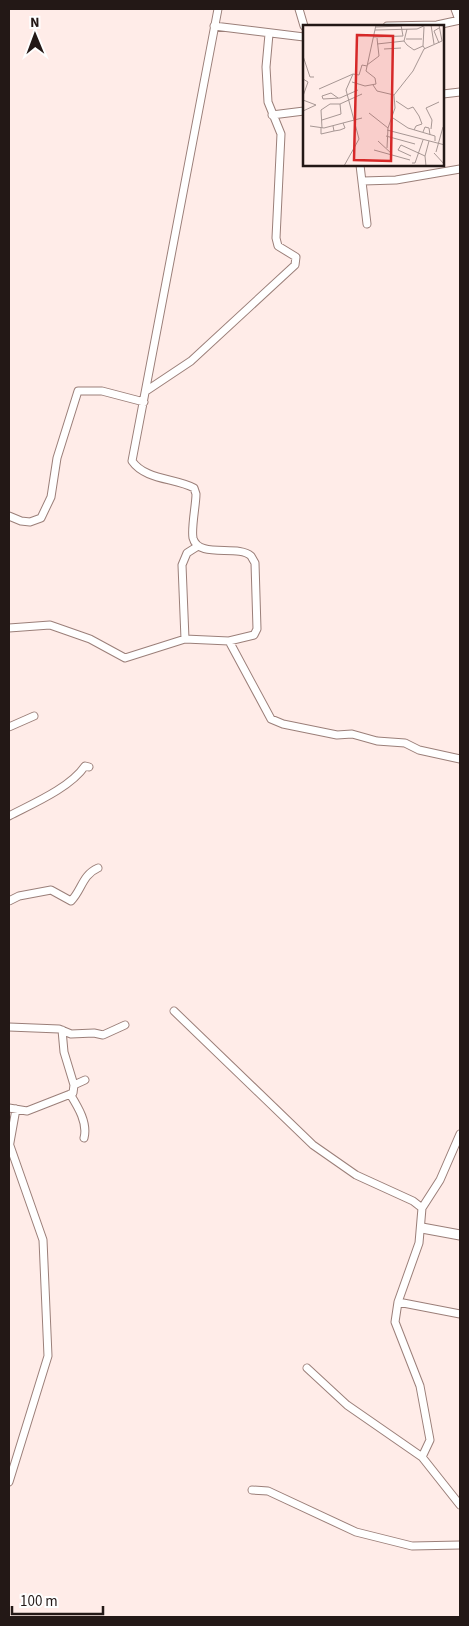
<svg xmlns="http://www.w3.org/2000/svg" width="469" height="1626" font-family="'Source Sans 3',sans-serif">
  <rect width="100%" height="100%" fill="#ffece8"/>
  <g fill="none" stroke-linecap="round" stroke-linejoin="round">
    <g stroke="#9b7f79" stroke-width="9">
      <path id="minor" d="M 299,9 L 304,26
        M 455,9 L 459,20
        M 214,26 L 304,37
        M 387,26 L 437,25 L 460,20
        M 443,94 L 460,92
        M 272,115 L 304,111
        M 360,165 L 367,224
        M 363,181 L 396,180 L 460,169
        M 146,391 L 191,361 L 295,265 L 296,257 L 278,246 L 276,238 L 281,134 L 268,102 L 266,67 L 269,34
        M 9,516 L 21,521 L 30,522 L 41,518 L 51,497 L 57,458 L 78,391 L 102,391 L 144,402
        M 9,628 L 50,625 L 90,639 L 125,658 L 185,639 L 229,641 L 254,635 L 257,629 L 255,563 L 251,556 C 238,544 198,559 193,538 C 191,528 196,505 196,494 L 194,488 C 175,478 145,480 132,461 L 218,9
        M 185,639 L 182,565 L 187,553 L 198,546
        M 229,641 L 271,719 L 283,724 L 337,735 L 352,734 L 377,741 L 405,743 L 419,750 L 460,759
        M 9,727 L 34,716
        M 9,816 C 32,804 70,788 85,766 L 89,767
        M 9,901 L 19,896 L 51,890 L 71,901 C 82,890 82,875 98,868
        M 174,1011 L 313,1145 L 356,1175 L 413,1201 L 422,1208 L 419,1243 L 398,1302 L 395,1322 L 420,1386 L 430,1440 L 422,1457
        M 9,1027 L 59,1029 L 71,1034 L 94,1033 L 103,1035 L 125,1025
        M 62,1030 L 64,1052 L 74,1085
        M 70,1094 C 78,1107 88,1123 84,1138
        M 9,1108 L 27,1111 L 73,1093 L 74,1085 L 85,1080
        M 9,1143 L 43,1240 L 48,1356 L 9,1482
        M 9,1148 L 16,1109
        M 422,1208 L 440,1180 L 460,1134
        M 398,1302 L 460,1314
        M 307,1368 L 347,1405 L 422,1457 L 460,1505
        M 252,1490 L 268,1491 L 356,1532 L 412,1546 L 460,1545"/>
    </g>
    <g stroke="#9b7f79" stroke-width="11">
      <path id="tertiary" d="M 422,1228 L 460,1235"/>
    </g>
    <use href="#minor" stroke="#fff" stroke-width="7"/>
    <use href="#tertiary" stroke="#fff" stroke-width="9"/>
  </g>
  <g transform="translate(303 25)">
    <rect width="141" height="141" fill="#ffece8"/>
    <path fill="none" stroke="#a79794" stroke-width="1" d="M 128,0 L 131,19M 73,2 L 98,1M 136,3 L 131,6 L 136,18M 104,4 L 101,16 L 104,20 L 111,25 L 120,21 L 122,24M 72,5 L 114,4 L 123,0M 70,12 L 100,11 L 98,0M 103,14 L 119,14M 74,19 L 101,16M 120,21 L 121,2M 81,24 L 98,23M 0,31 L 7,52 L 11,52M 64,40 L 76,31 L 74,13M 50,49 L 56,50 L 59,40 L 64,41M 0,54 L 5,57 L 0,71M 49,57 L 62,61 L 73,59 L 72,53 L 63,46 L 73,0M 70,60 L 74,66 L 91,70 L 92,83 L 85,103M 16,64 L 50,49 L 43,65 L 56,114 L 41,141M 91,70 L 110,46 L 121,24 L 139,16 L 136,0M 35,73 L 28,68 L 19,71 L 20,74 L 37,73 L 55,65M 0,75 L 13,80 L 0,86M 93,76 L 105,84 L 110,82 L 116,91 L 119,99 L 113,101 L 111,105M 66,88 L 85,103 L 84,123M 90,93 L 105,103 L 132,111 L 132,116M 19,95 L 38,89 L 37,79M 7,101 L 21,103 L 59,93M 30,101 L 31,106 L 37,105 L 42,103 L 40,98M 18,103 L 18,109 L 31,106M 19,103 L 18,85 L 27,79 L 37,79 L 59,69M 128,104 L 129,95 L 123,83 L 136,77M 84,105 L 142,120M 120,107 L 122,102 L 126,103 L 127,110M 83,111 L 112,119M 75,116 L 89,129M 71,125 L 107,135M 133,127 L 140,102M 131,128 L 142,140M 108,131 L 95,125 L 98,120 L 122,131 L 123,141M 122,131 L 126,116M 109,138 L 112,138 L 120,115"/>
    <path fill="#d62828" fill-opacity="0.15" stroke="#d62828" stroke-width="2.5" d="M 54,10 L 90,11 L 88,136 L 51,135 Z"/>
    <rect width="141" height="141" fill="none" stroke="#231816" stroke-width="2.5"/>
  </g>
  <rect width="469" height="1626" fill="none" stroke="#231816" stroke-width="20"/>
  <g transform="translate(35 35) rotate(359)" stroke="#fefefe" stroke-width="4" paint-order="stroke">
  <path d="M0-4L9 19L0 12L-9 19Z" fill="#231816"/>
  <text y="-8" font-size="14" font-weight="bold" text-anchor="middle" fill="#231816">N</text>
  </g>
  <path d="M12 1606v8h91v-8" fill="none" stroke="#231816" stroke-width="2.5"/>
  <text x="20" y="1606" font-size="15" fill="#231816" stroke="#fefefe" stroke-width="4" paint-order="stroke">100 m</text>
</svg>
